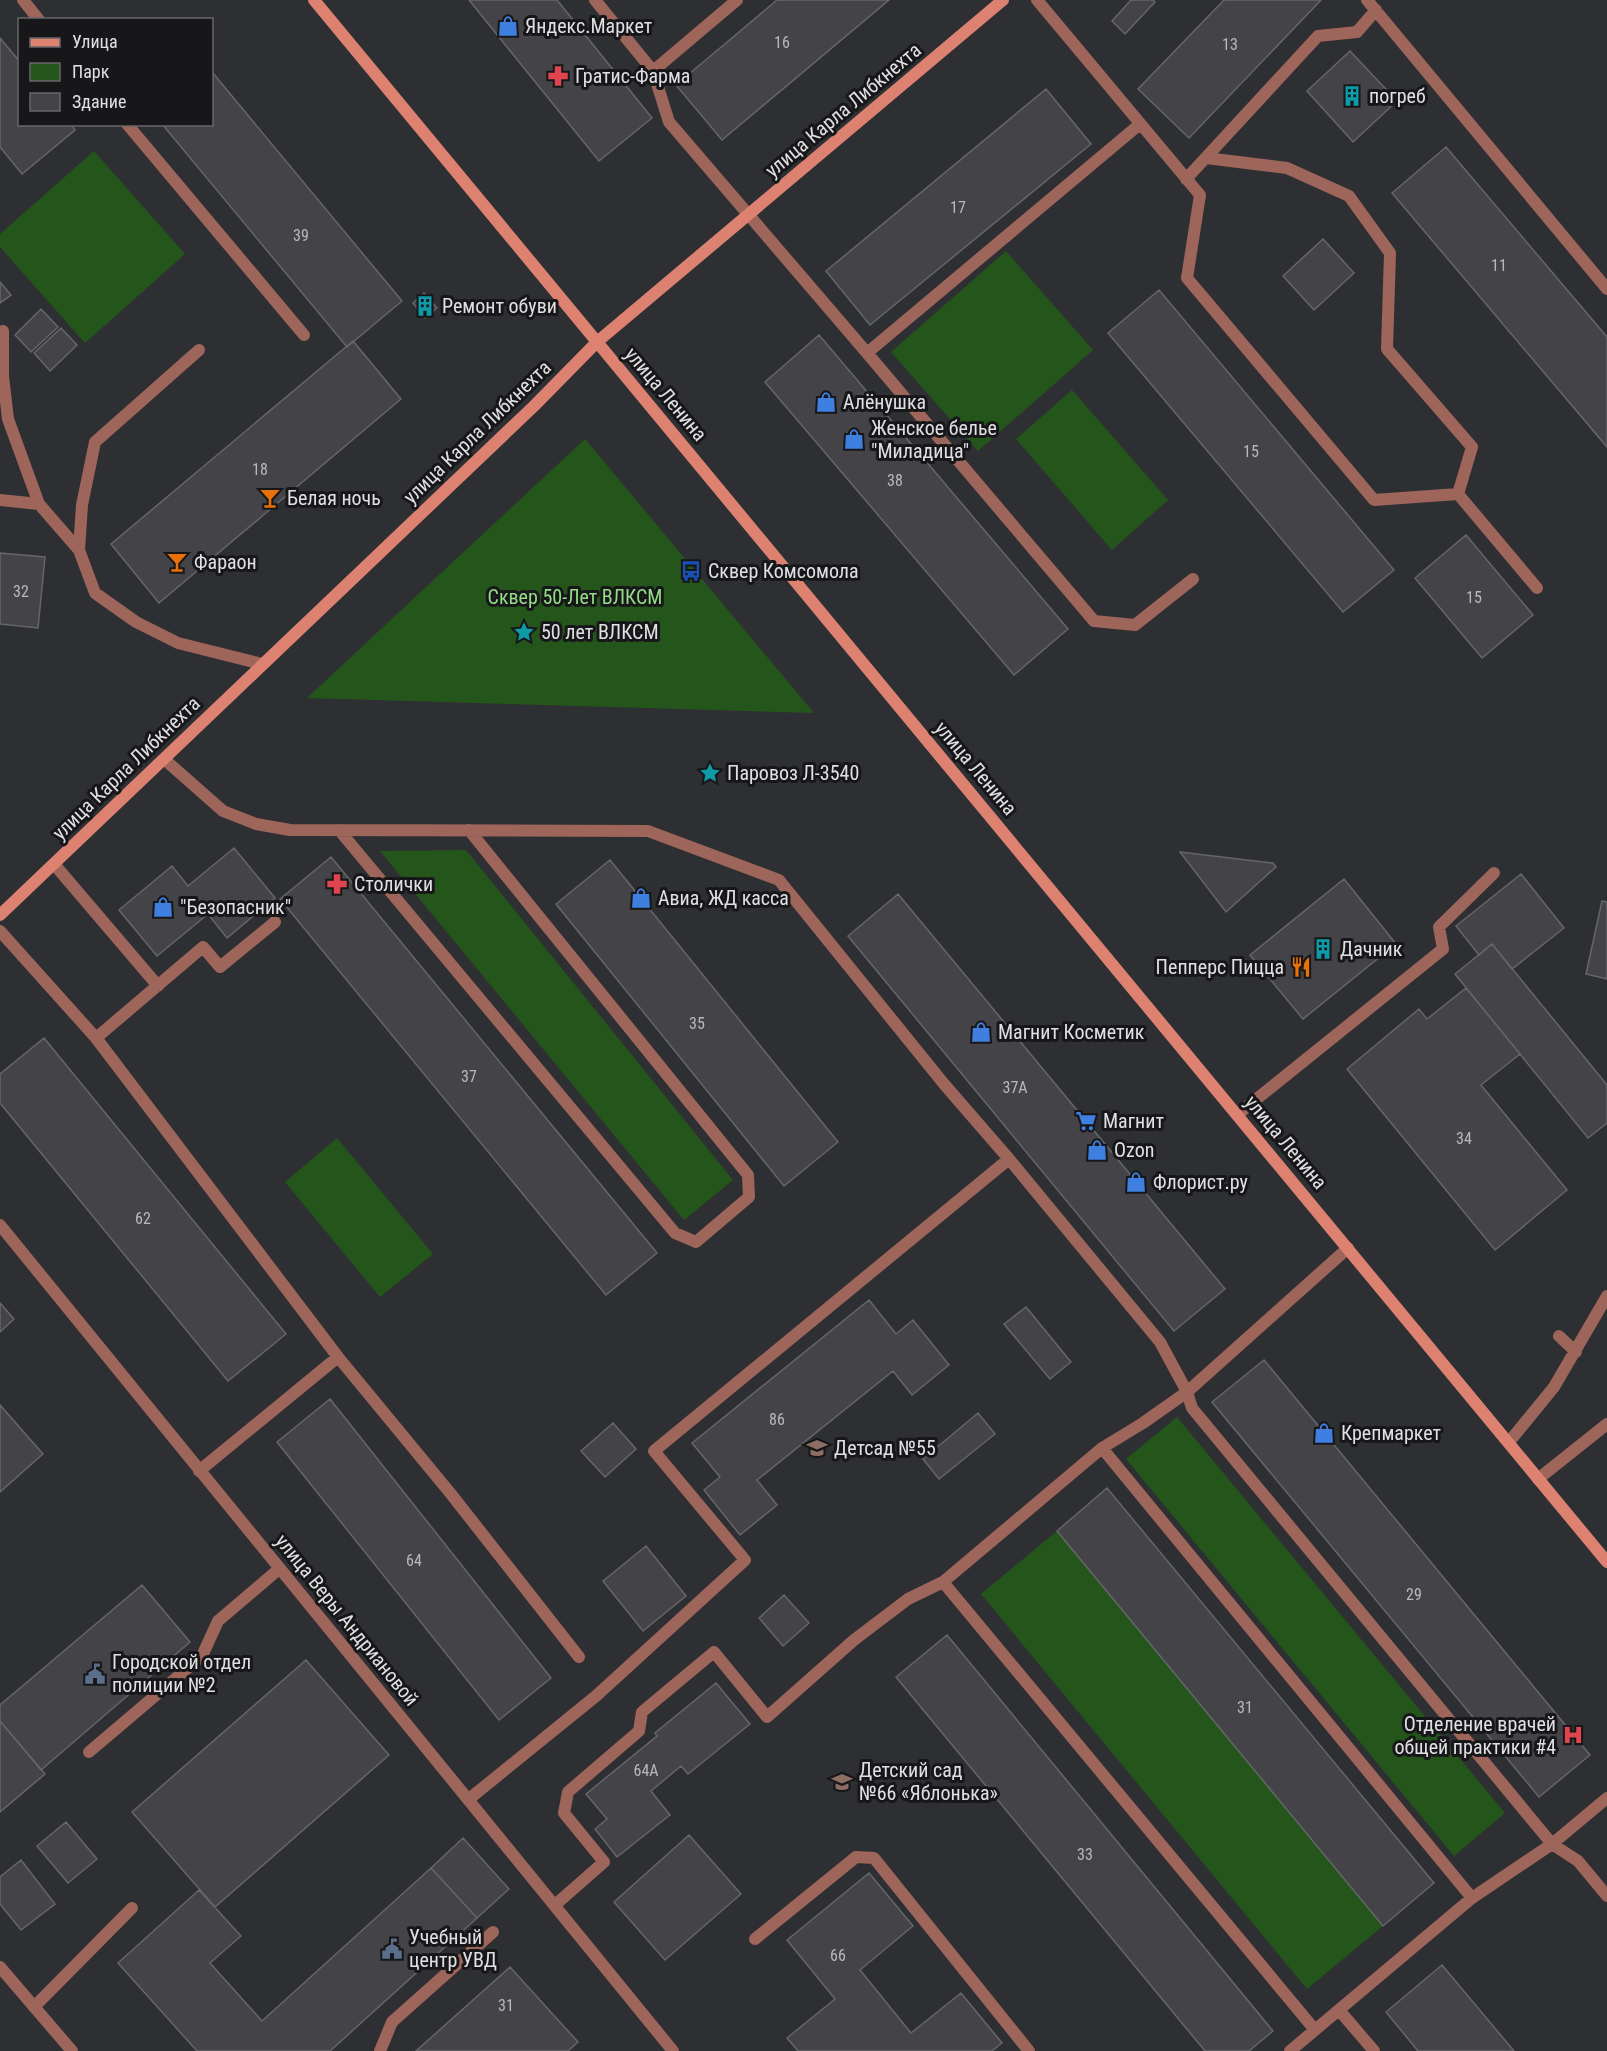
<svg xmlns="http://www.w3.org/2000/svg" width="1607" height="2051" font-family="'Roboto Condensed',sans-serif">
  <rect width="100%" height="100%" fill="#2e2f33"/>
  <path fill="#24561c" d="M 94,151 L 185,254 L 85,343 L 0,247 L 0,234 Z
    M 1006,251 L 1093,350 L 978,451 L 891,352 Z
    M 1072,390 L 1168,500 L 1112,550 L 1016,439 Z
    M 585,439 L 814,713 L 307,698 Z
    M 466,850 L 733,1180 L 684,1220 L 380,851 Z
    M 337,1138 L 433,1254 L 380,1297 L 285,1182 Z
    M 1177,1417 L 1505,1813 L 1454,1856 L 1126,1459 Z
    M 1057,1531 L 1383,1926 L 1307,1989 L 981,1594 Z"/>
  <path fill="#444448" stroke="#65666a" stroke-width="1.5" d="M 469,0 L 557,0 L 652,118 L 599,161 Z
    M 777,0 L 889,0 L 722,140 L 676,85 Z
    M 1131,0 L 1153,0 L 1155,2 L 1125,34 L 1112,21 Z
    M 1224,0 L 1321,0 L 1189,138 L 1138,89 Z
    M 0,38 L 20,62 L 20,124 L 71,124 L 75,130 L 22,174 L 0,147 Z
    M 1350,51 L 1397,101 L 1353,142 L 1307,91 Z
    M 212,72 L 402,301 L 347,347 L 162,124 L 212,124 Z
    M 1046,89 L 1091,144 L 870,325 L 826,271 Z
    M 1446,147 L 1607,337 L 1607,447 L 1392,193 Z
    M 1323,239 L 1354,273 L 1314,310 L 1283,276 Z
    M 0,282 L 11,295 L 0,303 Z
    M 1159,290 L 1394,570 L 1343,612 L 1108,333 Z
    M 424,293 L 437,308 L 425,318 L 413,303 Z
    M 41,309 L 58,327 L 31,352 L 15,335 Z
    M 61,328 L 77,345 L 50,371 L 34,353 Z
    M 819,335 L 1068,629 L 1014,675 L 765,382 Z
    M 353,341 L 401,399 L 159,603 L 111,544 Z
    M 1466,535 L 1533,615 L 1482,658 L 1415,578 Z
    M 0,553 L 45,557 L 38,628 L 0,624 Z
    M 234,848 L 275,898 L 227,938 L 208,914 L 157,956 L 119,910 L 172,866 L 188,886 Z
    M 1180,852 L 1273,863 L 1276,867 L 1226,912 Z
    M 331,857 L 657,1253 L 606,1295 L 280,899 Z
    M 610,860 L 838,1142 L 784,1186 L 556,904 Z
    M 1521,874 L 1564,928 L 1512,969 L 1492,944 L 1479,955 L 1456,926 Z
    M 1344,879 L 1396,944 L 1303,1019 L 1250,955 Z
    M 898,894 L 1225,1289 L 1174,1331 L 848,936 Z
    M 1602,901 L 1607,902 L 1607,979 L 1586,974 Z
    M 1492,944 L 1607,1085 L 1607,1123 L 1588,1138 L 1455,974 Z
    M 1466,988 L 1520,1054 L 1481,1085 L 1567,1190 L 1495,1250 L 1347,1069 L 1419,1009 L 1427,1019 Z
    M 44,1038 L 286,1334 L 228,1381 L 0,1103 L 0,1074 Z
    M 869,1300 L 896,1334 L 913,1320 L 949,1365 L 912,1395 L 893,1371 L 757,1480 L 777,1505 L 740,1535 L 704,1490 L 720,1477 L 692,1443 Z
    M 0,1303 L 14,1319 L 0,1332 Z
    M 1026,1307 L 1071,1362 L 1050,1379 L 1004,1324 Z
    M 1264,1360 L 1590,1755 L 1539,1797 L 1212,1402 Z
    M 330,1399 L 551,1678 L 499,1720 L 277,1442 Z
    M 0,1405 L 43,1454 L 0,1492 Z
    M 978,1413 L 995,1434 L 939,1479 L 923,1459 Z
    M 613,1423 L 636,1449 L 605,1477 L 581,1451 Z
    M 1107,1488 L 1434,1883 L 1383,1926 L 1057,1531 Z
    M 646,1546 L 686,1596 L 643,1631 L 603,1581 Z
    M 142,1585 L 190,1642 L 41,1770 L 0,1721 L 0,1705 Z
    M 784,1595 L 809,1623 L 783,1646 L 759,1618 Z
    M 947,1635 L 1273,2031 L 1249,2051 L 1205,2051 L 896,1677 Z
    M 306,1660 L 389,1755 L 215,1907 L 132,1812 Z
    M 716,1683 L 750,1724 L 688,1774 L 681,1766 L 651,1791 L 670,1815 L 617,1857 L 595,1829 L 607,1819 L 586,1794 L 657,1736 L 655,1733 Z
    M 0,1721 L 45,1774 L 0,1812 Z
    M 66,1822 L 97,1859 L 68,1883 L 37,1846 Z
    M 689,1835 L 741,1894 L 665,1960 L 614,1902 Z
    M 463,1838 L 509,1889 L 477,1918 L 431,1868 Z
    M 21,1860 L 55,1904 L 21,1930 L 0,1904 L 0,1877 Z
    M 431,1868 L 477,1918 L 330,2051 L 197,2051 L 118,1963 L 199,1890 L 241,1936 L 210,1963 L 262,2021 Z
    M 869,1873 L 913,1926 L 860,1970 L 911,2033 L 961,1993 L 1002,2043 L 992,2051 L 798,2051 L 787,2038 L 835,1999 L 787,1940 Z
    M 1442,1965 L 1514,2051 L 1418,2051 L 1386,2012 Z
    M 510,1967 L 578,2042 L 568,2051 L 416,2051 Z"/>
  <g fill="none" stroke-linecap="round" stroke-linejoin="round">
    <path stroke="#9e655a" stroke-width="12" d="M 23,0 L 39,20
      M 595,0 L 653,71 L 669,122 L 867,353 L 1140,124
      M 1037,0 L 1200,195 L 1187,278 L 1374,500 L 1458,494 L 1537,588
      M 1367,0 L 1607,289
      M 653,71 L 737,0
      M 127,124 L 304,335
      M 1206,158 L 1287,168 L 1349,196 L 1390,253 L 1387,349 L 1472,447 L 1458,494
      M 1186,179 L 1318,36 L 1357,32 L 1376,10
      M 3,331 L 3,376 L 8,419 L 39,504
      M 867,353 L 1094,621 L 1135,625 L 1193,579
      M 0,500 L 39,504 L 79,550 L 95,593 L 136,622 L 178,643 L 262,664
      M 79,550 L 82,505 L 95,442 L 199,350
      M 164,759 L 223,811 L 256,824 L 290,830 L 648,831 L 779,880 L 944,1084 L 1009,1159 L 1160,1342 L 1187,1392 L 1192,1408 L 1552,1844 L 1578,1861 L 1607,1896
      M 339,830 L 675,1233 L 696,1242 L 749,1197 L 748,1175 L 469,830
      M 54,864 L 158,986
      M 0,931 L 96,1038 L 338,1357 L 451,1494 L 579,1657
      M 96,1038 L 203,947 L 220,967 L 275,922
      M 1238,1114 L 1443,949 L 1439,927 L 1494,873
      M 1559,1336 L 1576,1352
      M 1509,1442 L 1554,1387 L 1607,1296
      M 1102,1448 L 1472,1898
      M 199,1471 L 338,1357
      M 1538,1479 L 1607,1424
      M 943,1582 L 1315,2030
      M 89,1752 L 202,1656 L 218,1621 L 279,1569
      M 469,1799 L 596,1696 L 745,1560 L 654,1451 L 1009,1159
      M 555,1905 L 604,1862 L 564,1813 L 568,1792 L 639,1731 L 642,1712 L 714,1652 L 767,1717 L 854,1640 L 908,1599 L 943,1582 L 1102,1448 L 1143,1423 L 1187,1392 L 1348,1248
      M 755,1939 L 856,1857 L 874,1858 L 1029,2051
      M 34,2007 L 132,1908
      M 1339,2010 L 1374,2051
      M 664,2040 L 673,2051
      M 380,2051 L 392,2022 L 493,1932
      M 1290,2051 L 1472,1898 L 1552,1844 L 1607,1798"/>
    <path stroke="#9e655a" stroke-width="12" d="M 0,1225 L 664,2040
      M 0,1967 L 72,2051"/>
    <path stroke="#dd8271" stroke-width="12" d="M 314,0 L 1607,1562
      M 0,915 L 534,406 L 597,342 L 1003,0"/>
  </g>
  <defs>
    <g id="shop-bare" transform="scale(1.62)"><path d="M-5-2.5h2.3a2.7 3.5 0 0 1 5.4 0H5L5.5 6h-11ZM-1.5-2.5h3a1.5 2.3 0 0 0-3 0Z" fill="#3f7fe0" stroke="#171719" stroke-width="2.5" paint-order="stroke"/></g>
    <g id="pharmacy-bare" transform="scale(1.62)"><path d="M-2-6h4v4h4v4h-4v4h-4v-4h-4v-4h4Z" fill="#e0444e" stroke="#171719" stroke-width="2.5" paint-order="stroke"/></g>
    <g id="building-bare" transform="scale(1.62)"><path d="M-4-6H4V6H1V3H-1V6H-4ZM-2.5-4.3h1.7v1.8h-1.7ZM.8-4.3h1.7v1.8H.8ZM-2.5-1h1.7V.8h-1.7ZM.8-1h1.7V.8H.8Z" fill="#0f9aa8" stroke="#171719" stroke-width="2.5" paint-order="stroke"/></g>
    <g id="bar-bare" transform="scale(1.62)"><path d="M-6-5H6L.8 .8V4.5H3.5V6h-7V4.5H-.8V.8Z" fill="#e8710a" stroke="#171719" stroke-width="2.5" paint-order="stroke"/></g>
    <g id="bus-bare" transform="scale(1.62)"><path d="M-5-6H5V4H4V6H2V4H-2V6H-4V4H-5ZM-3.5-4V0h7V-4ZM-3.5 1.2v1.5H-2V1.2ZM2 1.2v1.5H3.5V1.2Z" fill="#1a4fb4" stroke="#171719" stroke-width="2.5" paint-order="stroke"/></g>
    <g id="sight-bare" transform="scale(1.62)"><path d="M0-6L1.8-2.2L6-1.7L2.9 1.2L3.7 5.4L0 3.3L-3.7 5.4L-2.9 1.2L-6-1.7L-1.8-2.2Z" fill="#0f9aa8" stroke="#171719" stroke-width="2.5" paint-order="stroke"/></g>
    <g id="restaurant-bare" transform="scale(1.62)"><path d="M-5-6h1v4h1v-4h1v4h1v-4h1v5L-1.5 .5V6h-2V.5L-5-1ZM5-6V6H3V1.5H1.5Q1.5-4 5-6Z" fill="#e8710a" stroke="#171719" stroke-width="2.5" paint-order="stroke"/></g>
    <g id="supermarket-bare" transform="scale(1.62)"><path d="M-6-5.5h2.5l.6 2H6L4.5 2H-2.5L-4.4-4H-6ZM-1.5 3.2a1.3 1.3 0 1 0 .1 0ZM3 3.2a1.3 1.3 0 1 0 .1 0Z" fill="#3f7fe0" stroke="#171719" stroke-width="2.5" paint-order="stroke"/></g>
    <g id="school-bare" transform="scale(1.62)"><path d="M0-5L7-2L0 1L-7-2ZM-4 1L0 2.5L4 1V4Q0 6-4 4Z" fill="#8d6e63" stroke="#171719" stroke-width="2.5" paint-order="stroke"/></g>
    <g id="civic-bare" transform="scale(1.62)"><path d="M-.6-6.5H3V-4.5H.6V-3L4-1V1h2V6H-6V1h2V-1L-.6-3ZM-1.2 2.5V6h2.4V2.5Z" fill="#5c6f8a" stroke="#171719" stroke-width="2.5" paint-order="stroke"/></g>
    <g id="hospital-bare" transform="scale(1.62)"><path d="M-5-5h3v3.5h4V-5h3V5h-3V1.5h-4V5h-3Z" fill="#e0444e" stroke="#171719" stroke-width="2.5" paint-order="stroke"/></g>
  </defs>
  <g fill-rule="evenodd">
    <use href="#shop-bare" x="508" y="26"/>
    <use href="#pharmacy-bare" x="558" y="76"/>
    <use href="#building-bare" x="1352" y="96"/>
    <use href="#building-bare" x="425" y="306"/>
    <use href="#shop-bare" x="826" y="402"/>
    <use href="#shop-bare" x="854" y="439"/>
    <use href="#bar-bare" x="270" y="498"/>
    <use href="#bar-bare" x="177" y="562"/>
    <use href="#bus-bare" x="691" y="571"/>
    <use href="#sight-bare" x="524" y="632"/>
    <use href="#sight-bare" x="710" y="773"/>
    <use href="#pharmacy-bare" x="337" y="884"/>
    <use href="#shop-bare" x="641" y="898"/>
    <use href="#shop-bare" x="163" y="907"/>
    <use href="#building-bare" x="1323" y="949"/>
    <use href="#restaurant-bare" x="1301" y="967"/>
    <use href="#shop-bare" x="981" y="1032"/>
    <use href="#supermarket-bare" x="1086" y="1121"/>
    <use href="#shop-bare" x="1097" y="1150"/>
    <use href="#shop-bare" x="1136" y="1182"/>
    <use href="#shop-bare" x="1324" y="1433"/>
    <use href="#school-bare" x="817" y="1448"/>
    <use href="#civic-bare" x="95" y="1674"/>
    <use href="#hospital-bare" x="1573" y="1735"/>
    <use href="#school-bare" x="842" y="1782"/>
    <use href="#civic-bare" x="392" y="1949"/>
  </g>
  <g text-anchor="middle" stroke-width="6" stroke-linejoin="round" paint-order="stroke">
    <g font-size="16" fill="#b9b9bc">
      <text x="782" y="48">16</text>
      <text x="1230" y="50">13</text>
      <text x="958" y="213">17</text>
      <text x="301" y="241">39</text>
      <text x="1499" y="271">11</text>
      <text x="1251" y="457">15</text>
      <text x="260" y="475">18</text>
      <text x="895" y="486">38</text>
      <text x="21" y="597">32</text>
      <text x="1474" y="603">15</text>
      <text x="697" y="1029">35</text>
      <text x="469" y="1082">37</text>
      <text x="1015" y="1093">37А</text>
      <text x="1464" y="1144">34</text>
      <text x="143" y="1224">62</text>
      <text x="777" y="1425">86</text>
      <text x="414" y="1566">64</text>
      <text x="1414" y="1600">29</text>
      <text x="1245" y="1713">31</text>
      <text x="646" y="1776">64А</text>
      <text x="1085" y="1860">33</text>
      <text x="838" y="1961">66</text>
      <text x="506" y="2011">31</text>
    </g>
    <g font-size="20" fill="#e0e0e3" stroke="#171719" text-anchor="start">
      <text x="525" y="33">Яндекс.Маркет</text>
      <text x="575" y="83">Гратис-Фарма</text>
      <text x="1369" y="103">погреб</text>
      <text x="442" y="313">Ремонт обуви</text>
      <text x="843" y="409">Алёнушка</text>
      <text x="871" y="435">Женское белье<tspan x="871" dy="23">"Миладица"</tspan></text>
      <text x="287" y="505">Белая ночь</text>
      <text x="194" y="569">Фараон</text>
      <text x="708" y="578">Сквер Комсомола</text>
      <text x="541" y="639">50 лет ВЛКСМ</text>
      <text x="727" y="780">Паровоз Л-3540</text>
      <text x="354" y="891">Столички</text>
      <text x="658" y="905">Авиа, ЖД касса</text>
      <text x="180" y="914">"Безопасник"</text>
      <text x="1340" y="956">Дачник</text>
      <text x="1284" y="974" text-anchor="end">Пепперс Пицца</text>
      <text x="998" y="1039">Магнит Косметик</text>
      <text x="1103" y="1128">Магнит</text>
      <text x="1114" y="1157">Ozon</text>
      <text x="1153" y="1189">Флорист.ру</text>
      <text x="1341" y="1440">Крепмаркет</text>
      <text x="834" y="1455">Детсад №55</text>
      <text x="112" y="1669">Городской отдел<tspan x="112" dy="23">полиции №2</tspan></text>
      <text x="1556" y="1731" text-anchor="end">Отделение врачей<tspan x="1556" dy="23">общей практики #4</tspan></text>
      <text x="859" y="1777">Детский сад<tspan x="859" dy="23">№66 «Яблонька»</tspan></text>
      <text x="409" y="1944">Учебный<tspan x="409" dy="23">центр УВД</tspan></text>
    </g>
    <g font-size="20" fill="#e0e0e3" stroke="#171719">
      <text transform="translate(843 110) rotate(-40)" y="7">улица Карла Либкнехта</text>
      <text transform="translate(666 394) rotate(50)" y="7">улица Ленина</text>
      <text transform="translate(477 432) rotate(-44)" y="7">улица Карла Либкнехта</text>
      <text transform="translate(126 768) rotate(-44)" y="7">улица Карла Либкнехта</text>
      <text transform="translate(976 768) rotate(50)" y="7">улица Ленина</text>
      <text transform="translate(1286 1142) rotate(50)" y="7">улица Ленина</text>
      <text transform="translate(347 1620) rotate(51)" y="7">улица Веры Андриановой</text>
    </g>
    <g font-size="20" fill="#92dd85" stroke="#171719">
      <text x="575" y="604">Сквер 50-Лет ВЛКСМ</text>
    </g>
  </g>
  <rect x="18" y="18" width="195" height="108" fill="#171719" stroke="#67676a" stroke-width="1.5"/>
  <rect x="30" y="38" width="30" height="9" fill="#dd8271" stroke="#67676a" stroke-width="1.5"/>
  <text x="72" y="48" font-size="18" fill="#e0e0e3">Улица</text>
  <rect x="30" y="63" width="30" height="18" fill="#24561c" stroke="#67676a" stroke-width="1.5"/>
  <text x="72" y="78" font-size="18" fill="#e0e0e3">Парк</text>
  <rect x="30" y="93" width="30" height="18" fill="#444448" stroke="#67676a" stroke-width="1.5"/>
  <text x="72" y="108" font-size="18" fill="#e0e0e3">Здание</text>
</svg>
